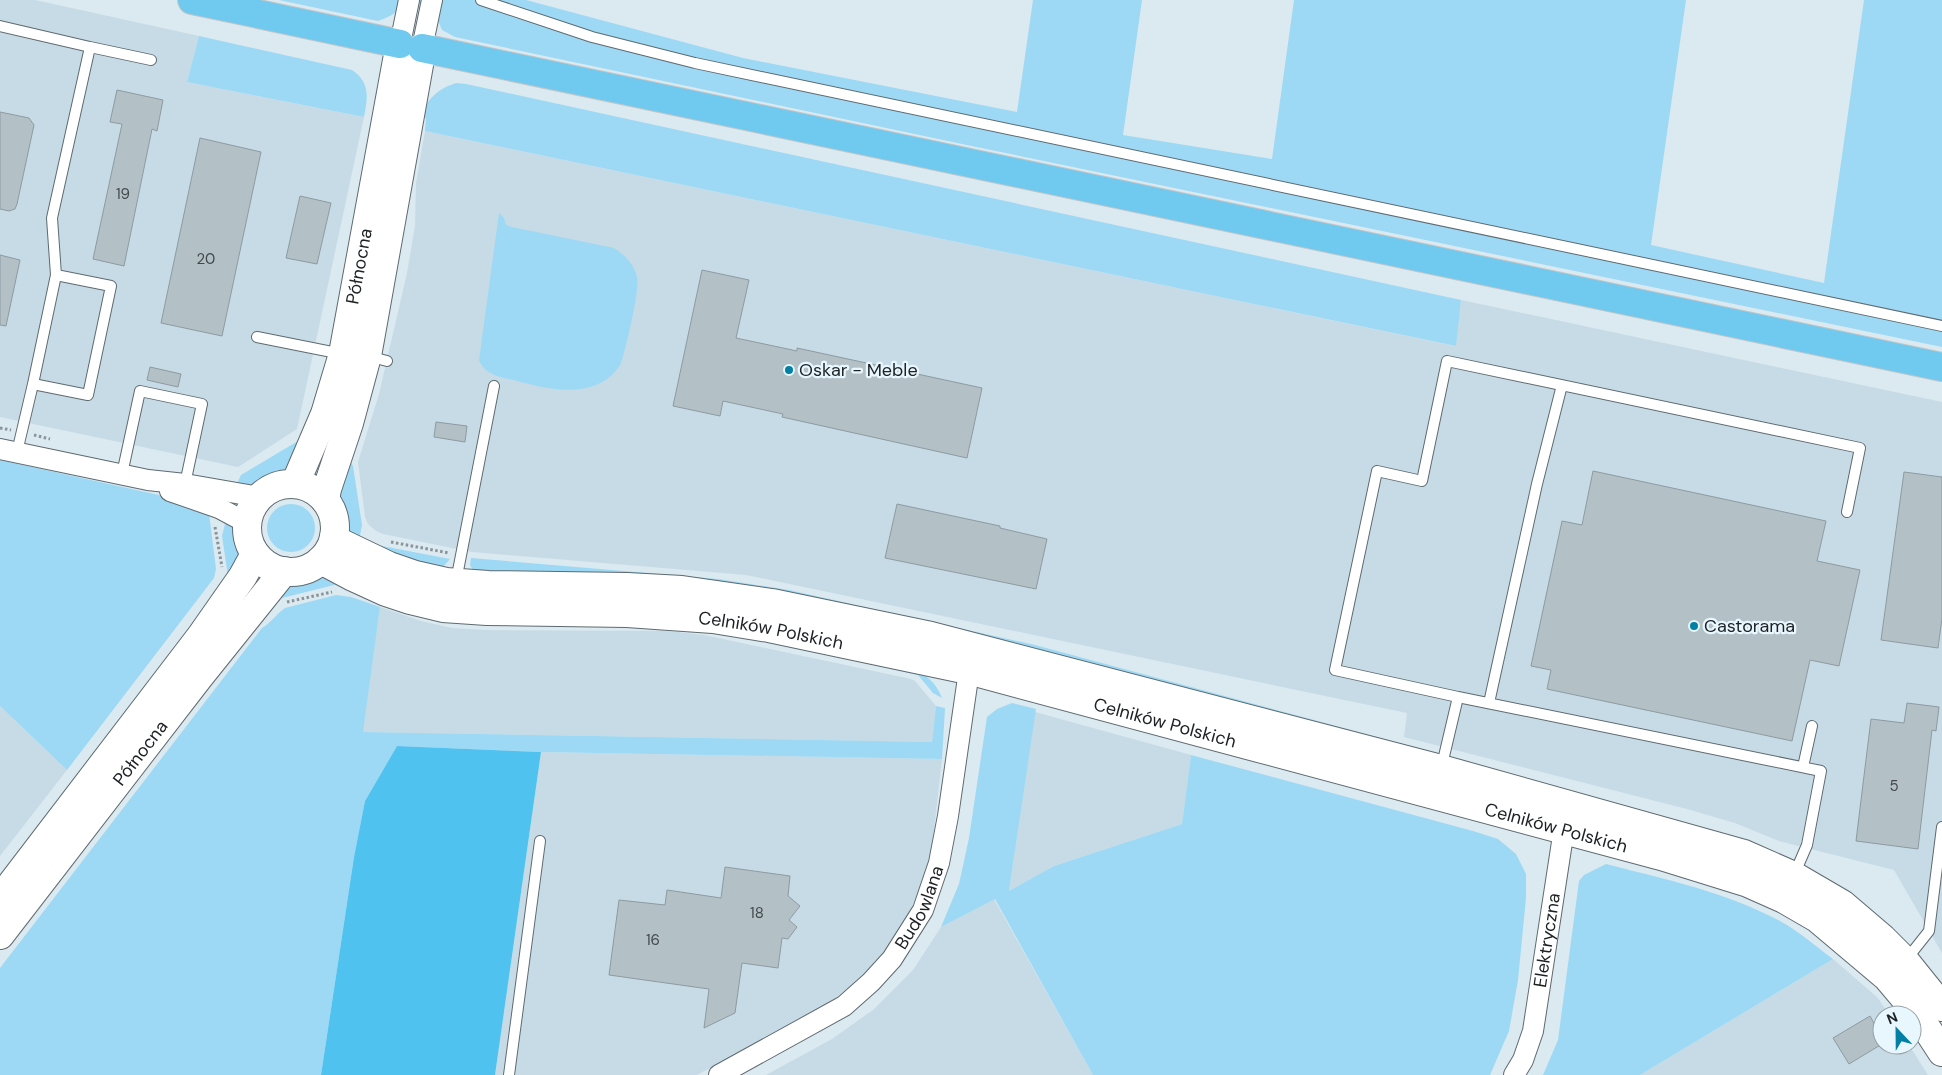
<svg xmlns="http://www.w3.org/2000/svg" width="1942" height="1075" font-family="'DM Sans',sans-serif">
  <rect width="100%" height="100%" fill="#dbe9f0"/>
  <path fill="#c7dbe6" d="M 0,0 L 35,0 L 199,36 L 187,82 L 364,117 L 297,429 L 238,467 L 0,417 Z
    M 425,131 L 1455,346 L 1461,300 L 1942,402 L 1942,953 L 1894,870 L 1779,841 L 1735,823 L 1687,809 L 1404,737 L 1407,713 L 746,575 L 472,552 L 383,534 L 376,531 L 368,524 L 365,517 L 358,462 L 379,394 L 407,273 L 415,226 L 416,183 Z
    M 380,607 L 421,621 L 452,628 L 485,630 L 668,631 L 704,635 L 911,679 L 915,681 L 936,706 L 932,742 L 362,732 Z
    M 0,706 L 67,770 L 0,856 Z
    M 1035,712 L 1191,755 L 1182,824 L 1054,866 L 1009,891 Z
    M 541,752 L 942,759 L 931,857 L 919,891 L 904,923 L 883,954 L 863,976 L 825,1006 L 697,1075 L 495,1075 Z
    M 994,899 L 1093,1075 L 766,1075 L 832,1039 L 873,1010 L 913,970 L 941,927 Z
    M 1833,959 L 1878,998 L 1889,1015 L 1882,1015 L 1882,1045 L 1909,1045 L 1928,1075 L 1640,1075 Z"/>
  <path fill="#9dd9f4" d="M 279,0 L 401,0 C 400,13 389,17 378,21 Z
    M 404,0 L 526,0 L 743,58 L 1017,112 L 1033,0 L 1142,0 L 1123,135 L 1272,159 L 1294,0 L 1686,0 L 1651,245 L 1824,283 L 1864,0 L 1942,0 L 1942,347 L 962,144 L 455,37 L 442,30 L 437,18 L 438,8 Z
    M 199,36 L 352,70 C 370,82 368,97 364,117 L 187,82 Z
    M 456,83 L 466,84 L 1461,300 L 1456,346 L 425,131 L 426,118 L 420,116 C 428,99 437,89 456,83 Z
    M 499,213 L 504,218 L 506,225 L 512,227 L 614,248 C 625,255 634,264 637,277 C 640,290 626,348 621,363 C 619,367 615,372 612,375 C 587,398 546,389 517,381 C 502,377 485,376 479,360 Z
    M 298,441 L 302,441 L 287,470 C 273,478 254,487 237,484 L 241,475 Z
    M 349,459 L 353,466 L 362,525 L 359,541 C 331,518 341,489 349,459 Z
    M 0,460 L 177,499 L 209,513 L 216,569 L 214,578 L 67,770 L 0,706 Z
    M267 528a24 24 0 1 1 48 0a24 24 0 1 1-48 0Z
    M 226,520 C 247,539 240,555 228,576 L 222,536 Z
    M 378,546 L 382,546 L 450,559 L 441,569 L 385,554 Z
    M 471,558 L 718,579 L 789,590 L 1035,645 L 1429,751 L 1425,754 L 474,572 L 470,565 Z
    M 320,577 L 336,582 L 338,584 L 282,598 L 274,602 L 290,585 Z
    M 336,595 L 351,597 L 380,607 L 363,732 L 932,742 L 936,706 L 945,708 L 942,759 L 541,752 L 397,746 L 365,801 L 354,857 L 321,1075 L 0,1075 L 0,968 L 262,628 C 271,623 276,614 285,608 Z
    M 870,660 C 900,666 930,666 942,698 L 933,693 L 918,675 L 864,663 Z
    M 1012,703 L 1036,709 L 1009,891 L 1054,866 L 1182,824 L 1191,755 L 1473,831 L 1498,839 L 1516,854 L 1526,874 L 1526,898 L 1518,980 L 1509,1031 L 1490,1075 L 1093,1075 L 995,899 L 941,927 L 959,884 L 969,838 L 987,717 L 997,709 Z
    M 1606,864 C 1668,880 1731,893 1787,925 C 1803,935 1818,948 1833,959 L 1640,1075 L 1543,1075 L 1558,1040 L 1579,881 L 1584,875 Z"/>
  <path fill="#50c2ef" d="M 397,746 L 541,752 L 495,1075 L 321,1075 L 354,857 L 365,801 Z"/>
  <path fill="#b3c1c7" stroke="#8e9aa1" d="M 117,90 L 163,100 L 157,131 L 152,129 L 124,266 L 93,259 L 122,124 L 110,122 Z
    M 0,112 L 29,118 L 34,125 L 17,204 L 15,209 L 9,211 L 0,209 Z
    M 200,138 L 261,152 L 222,336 L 161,323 Z
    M 300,196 L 331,203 L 317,264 L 286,258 Z
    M 0,255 L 20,260 L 6,326 L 0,325 Z
    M 702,270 L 749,280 L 736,338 L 797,351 L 797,348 L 982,388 L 967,458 L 782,417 L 783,414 L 723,401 L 720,416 L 673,406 Z
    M 150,367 L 181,374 L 178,387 L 147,380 Z
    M 436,422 L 467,426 L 465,442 L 434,437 Z
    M 1593,471 L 1826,521 L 1817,561 L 1860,570 L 1839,666 L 1810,660 L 1792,741 L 1547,689 L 1551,670 L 1531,666 L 1562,521 L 1582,525 Z
    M 1904,472 L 1942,477 L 1942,618 L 1938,648 L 1881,640 Z
    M 897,504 L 1000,526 L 1000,528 L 1047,539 L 1036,589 L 885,558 Z
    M 1907,703 L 1939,707 L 1936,731 L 1932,730 L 1918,849 L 1856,841 L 1871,719 L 1904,723 Z
    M 725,867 L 790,876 L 788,896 L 800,906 L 789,920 L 797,927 L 788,939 L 782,938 L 778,968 L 742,963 L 735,1013 L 704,1028 L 709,989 L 609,975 L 619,900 L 665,905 L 667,890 L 721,898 Z
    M 1870,1016 L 1882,1038 L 1882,1044 L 1849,1064 L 1833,1038 Z"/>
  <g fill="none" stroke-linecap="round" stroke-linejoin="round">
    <g stroke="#5e6a70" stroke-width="12">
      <path id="lane" d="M 481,0 L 592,37 L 695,63 L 1942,326
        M 0,26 L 90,47 L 52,218 L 56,275
        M 90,47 L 151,60
        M 257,337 L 342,354
        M 368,356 L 387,361
        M 17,452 L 33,384 L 56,275 L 111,286 L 88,395 L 33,384
        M 122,474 L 140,391 L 202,404 L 185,484
        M 456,581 L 494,386
        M 1458,697 L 1335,670 L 1377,471 L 1422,481 L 1447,361 L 1860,448 L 1847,512
        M 1489,703 L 1537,484 L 1562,385
        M 1803,767 L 1812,726
        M 1441,769 L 1458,697 L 1821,771 L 1807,845 L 1794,875
        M 1906,960 L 1929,931 L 1942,827
        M 509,1075 L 540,841"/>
    </g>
    <g stroke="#5e6a70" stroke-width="22">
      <g id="street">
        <path d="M 400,44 L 409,0"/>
        <path d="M 422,48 L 432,0"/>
        <path d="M 0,449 L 148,480 L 185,484 L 259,497"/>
        <path d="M 170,491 L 219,508 L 247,523"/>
        <path id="s1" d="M 719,1075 L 844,1006 L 871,982 L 892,959 L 923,910 L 939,863 L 948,816 L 971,657"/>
        <path id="s2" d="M 1514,1075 L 1523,1060 L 1533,1031 L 1566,816"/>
      </g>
    </g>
    <g stroke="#5e6a70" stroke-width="30">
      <g id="secondary">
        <circle cx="291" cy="528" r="44"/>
        <path id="s3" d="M 295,484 L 325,414 L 343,354 L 400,44"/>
        <path d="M 325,500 L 327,489 L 349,423 L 367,356 L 422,48"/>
        <path d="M 334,537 L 343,544 L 389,566 L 415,575 L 446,582 L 488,585 L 627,587 L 682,590 L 772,603 L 931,636 L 1441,769 L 1744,854 L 1794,876 L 1842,904 L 1883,939 L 1905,961 L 1942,1007"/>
        <path id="s4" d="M 321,560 L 351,576 L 386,592 L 410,600 L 443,608 L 487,611 L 627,613 L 713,619 L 769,628 L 968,670 L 1661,856 L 1748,883 L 1784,899 L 1817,918 L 1887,977 L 1914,1009 L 1942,1052"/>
        <path d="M 0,899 L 201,636 L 243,576 L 255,554"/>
        <path id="s5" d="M 0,935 L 199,677 L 284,571"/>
      </g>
    </g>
    <g stroke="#c4c5c6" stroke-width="30">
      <path id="highway" d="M 192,0 L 400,44
        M 422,48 L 1942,367"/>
    </g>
    <path stroke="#899398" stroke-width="3" stroke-dasharray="2.5 2.5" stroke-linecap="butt" d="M 0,428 L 11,430
      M 34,435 L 50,439
      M 215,527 L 222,567
      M 391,542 L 449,553
      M 287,602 L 332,592"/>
    <use href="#lane" stroke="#fff" stroke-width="10"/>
    <use href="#street" stroke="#fff" stroke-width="20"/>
    <use href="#secondary" stroke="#fff" stroke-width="28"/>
    <use href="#highway" stroke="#70c9ef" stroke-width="28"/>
  </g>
  <g fill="#027fa5" stroke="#e8f6fd" stroke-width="2">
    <circle cx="789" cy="370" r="5"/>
    <circle cx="1694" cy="626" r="5"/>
  </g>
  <g text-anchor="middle" stroke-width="4.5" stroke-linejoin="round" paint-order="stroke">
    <g font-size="15" fill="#42494c">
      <text x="123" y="199">19</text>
      <text x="206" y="264">20</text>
      <text x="1894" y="791">5</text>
      <text x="757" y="918">18</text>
      <text x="653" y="945">16</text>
    </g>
    <g font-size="18" fill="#1c2123" stroke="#e8f6fd">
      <text dy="6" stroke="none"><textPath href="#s3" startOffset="228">Północna</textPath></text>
      <text dy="6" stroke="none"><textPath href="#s4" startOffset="461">Celników Polskich</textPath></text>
      <text dy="6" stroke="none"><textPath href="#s4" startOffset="866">Celników Polskich</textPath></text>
      <text dy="6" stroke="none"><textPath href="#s5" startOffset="230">Północna</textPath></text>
      <text dy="6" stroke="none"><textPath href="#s4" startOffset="1271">Celników Polskich</textPath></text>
      <text dy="6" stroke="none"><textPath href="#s1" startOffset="269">Budowlana</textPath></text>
      <text dy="6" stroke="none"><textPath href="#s2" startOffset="140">Elektryczna</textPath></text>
    </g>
    <g font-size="18" fill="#1c2123" stroke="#e8f6fd" text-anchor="start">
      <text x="799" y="376">Oskar - Meble</text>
      <text x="1704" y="632">Castorama</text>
    </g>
  </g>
  <g transform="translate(1897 1030) rotate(338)"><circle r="24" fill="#e8f6fd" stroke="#96a1a6"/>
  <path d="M0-4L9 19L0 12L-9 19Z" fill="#027fa5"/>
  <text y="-8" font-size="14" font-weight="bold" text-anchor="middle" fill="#1c2123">N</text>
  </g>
</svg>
